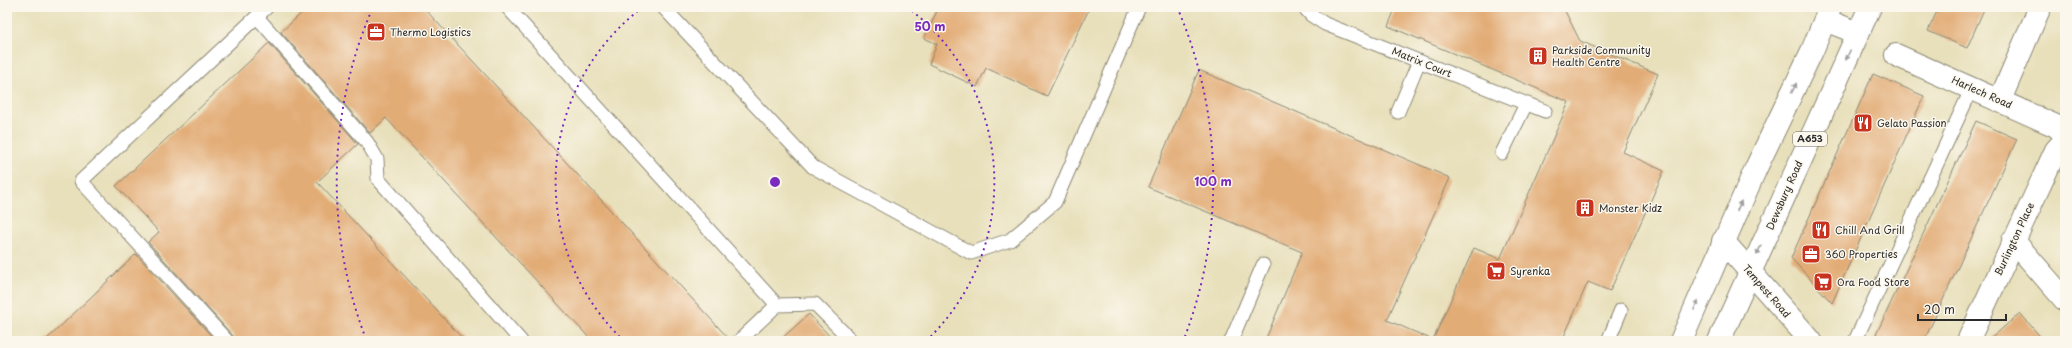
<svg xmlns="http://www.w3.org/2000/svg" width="2072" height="348" font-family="'Playpen Sans',sans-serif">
  <rect width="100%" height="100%" fill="#fbf7ec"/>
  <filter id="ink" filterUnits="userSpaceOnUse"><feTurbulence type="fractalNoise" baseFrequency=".025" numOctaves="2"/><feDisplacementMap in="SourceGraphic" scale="8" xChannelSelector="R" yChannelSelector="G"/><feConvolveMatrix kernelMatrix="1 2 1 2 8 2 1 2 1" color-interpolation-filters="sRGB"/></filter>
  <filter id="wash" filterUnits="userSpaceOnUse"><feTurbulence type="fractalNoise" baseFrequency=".012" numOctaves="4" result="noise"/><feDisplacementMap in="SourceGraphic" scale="16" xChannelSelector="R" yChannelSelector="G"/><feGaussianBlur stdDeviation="0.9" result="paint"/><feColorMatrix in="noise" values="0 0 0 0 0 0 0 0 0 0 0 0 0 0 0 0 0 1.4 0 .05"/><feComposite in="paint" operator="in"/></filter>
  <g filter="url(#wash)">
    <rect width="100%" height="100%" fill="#e8e0bb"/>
    <g id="blocks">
      <path fill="#e2ac76" d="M 308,7 L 423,7 L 731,341 L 592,341 L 386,118 L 370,133 L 281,32 Z
        M 939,7 L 1090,7 L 1047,96 L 986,68 L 977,87 L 929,64 L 937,44 L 924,38 Z
        M 1396,7 L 1563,7 L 1580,41 L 1658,74 L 1623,152 L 1664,171 L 1610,291 L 1588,282 L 1562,341 L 1265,341 L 1302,252 L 1148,187 L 1199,70 L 1450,178 L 1387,320 L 1433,340 L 1474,248 L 1500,259 L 1569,102 L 1388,26 Z
        M 1939,7 L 1985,7 L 1967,48 L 1928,31 Z
        M 269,43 L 358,144 L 317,182 L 465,341 L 235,341 L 233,336 L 148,242 L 159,232 L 116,186 Z
        M 1873,74 L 1924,96 L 1832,303 L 1791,258 Z
        M 1976,121 L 2017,139 L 1924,341 L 1873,341 Z
        M 136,254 L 216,341 L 45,341 Z
        M 2020,313 L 2044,341 L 1988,341 Z
        M 809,314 L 834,341 L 779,341 Z"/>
    </g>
  </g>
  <g filter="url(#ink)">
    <use href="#blocks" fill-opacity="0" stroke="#8a8673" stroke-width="1"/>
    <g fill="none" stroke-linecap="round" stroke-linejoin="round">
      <g stroke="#8a8673" stroke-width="15">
        <path id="service" d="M 507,7 L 777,305
          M 663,7 L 813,167 L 971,253 L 1010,240 L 1055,202 L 1139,7
          M 1304,7 L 1311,15 L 1325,24 L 1545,111
          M 257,17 L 367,142 L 377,159 L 378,179 L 521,341
          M 1398,112 L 1419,61
          M 1502,153 L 1526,104
          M 227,341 L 81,181 L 267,7
          M 739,341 L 777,305 L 815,304 L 852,341
          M 1231,341 L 1263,265
          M 1608,341 L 1621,310
          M 1855,341 L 1972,88"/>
      </g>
      <g stroke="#8a8673" stroke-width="24">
        <path id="minor" d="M 1896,55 L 2056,126 L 2065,134
          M 2000,100 L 2040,7
          M 2013,240 L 2065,300
          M 1968,341 L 2056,150 L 2065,140"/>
      </g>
      <g stroke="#8a8673" stroke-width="24">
        <path id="tertiary" d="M 1723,241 L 1811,341"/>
      </g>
      <g stroke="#8a8673" stroke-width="24">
        <path id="primary" d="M 1825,20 L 1858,33
          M 1681,341 L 1756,168 L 1812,51 L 1830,7
          M 1719,341 L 1870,7"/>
      </g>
      <use href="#service" stroke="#fff" stroke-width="13"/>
      <use href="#minor" stroke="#fff" stroke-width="22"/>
      <use href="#tertiary" stroke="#fff" stroke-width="22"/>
      <use href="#primary" stroke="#fff" stroke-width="22"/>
    </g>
    <defs><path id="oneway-solid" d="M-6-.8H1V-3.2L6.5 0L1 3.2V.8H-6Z"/></defs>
    <g fill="#a0a0a0">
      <use href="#oneway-solid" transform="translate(1848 55) rotate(114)"/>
      <use href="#oneway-solid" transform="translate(1794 88) rotate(-64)"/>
      <use href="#oneway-solid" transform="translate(1739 206) rotate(-66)"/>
      <use href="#oneway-solid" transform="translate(1759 250) rotate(114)"/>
      <use href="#oneway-solid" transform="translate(1696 305) rotate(-67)"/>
    </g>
  </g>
  <g fill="none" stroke="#7b2cbf" stroke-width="2" stroke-dasharray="2 4">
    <path d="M624 341A219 219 0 0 1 643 7M907 7A219 219 0 0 1 926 341"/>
    <path d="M366 339A438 438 0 0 1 373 7M1177 7A438 438 0 0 1 1184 339"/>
  </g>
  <defs>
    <g id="office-square" transform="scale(1)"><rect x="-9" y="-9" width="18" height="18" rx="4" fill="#c8321e" stroke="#fbf7ec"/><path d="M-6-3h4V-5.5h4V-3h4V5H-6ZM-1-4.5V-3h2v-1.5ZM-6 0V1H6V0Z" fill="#fff"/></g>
    <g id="building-square" transform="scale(1)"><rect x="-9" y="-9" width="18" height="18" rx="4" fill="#c8321e" stroke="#fbf7ec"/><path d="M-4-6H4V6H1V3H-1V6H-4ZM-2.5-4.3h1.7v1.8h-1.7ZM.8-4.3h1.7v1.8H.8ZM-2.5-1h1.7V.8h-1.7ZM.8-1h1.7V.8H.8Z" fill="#fff"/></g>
    <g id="restaurant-square" transform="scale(1)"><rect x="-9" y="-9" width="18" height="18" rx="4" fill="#c8321e" stroke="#fbf7ec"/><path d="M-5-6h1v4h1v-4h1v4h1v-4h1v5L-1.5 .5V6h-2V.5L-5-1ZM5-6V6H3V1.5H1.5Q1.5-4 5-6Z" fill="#fff"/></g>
    <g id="supermarket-square" transform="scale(1)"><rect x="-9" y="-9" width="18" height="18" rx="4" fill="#c8321e" stroke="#fbf7ec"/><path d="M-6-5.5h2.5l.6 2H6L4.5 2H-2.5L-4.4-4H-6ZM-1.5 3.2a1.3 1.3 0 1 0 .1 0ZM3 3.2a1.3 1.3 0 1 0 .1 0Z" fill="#fff"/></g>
  </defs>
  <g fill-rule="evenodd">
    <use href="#office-square" x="376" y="32"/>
    <use href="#building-square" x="1538" y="56"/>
    <use href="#restaurant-square" x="1863" y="123"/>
    <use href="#building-square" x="1585" y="208"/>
    <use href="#restaurant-square" x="1821" y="230"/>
    <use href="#office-square" x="1811" y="254"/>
    <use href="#supermarket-square" x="1496" y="271"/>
    <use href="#supermarket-square" x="1823" y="282"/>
  </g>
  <g text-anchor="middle" stroke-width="3" stroke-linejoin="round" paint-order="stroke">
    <rect fill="#fbf7ec" stroke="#696865" stroke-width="1" x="1793" y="132" width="34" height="14" rx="3"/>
    <g font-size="9" font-weight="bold" fill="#2b2b2b">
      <text x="1810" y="142">A653</text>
    </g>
    <g font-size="10" fill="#2b2b2b" stroke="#fbf7ec" text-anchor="start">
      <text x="390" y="36">Thermo Logistics</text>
      <text x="1552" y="54">Parkside Community<tspan x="1552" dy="12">Health Centre</tspan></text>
      <text x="1877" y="127">Gelato Passion</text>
      <text x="1599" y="212">Monster Kidz</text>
      <text x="1835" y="234">Chill And Grill</text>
      <text x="1825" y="258">360 Properties</text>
      <text x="1510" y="275">Syrenka</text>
      <text x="1837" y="286">Ora Food Store</text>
    </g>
    <g font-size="10" fill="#2b2b2b" stroke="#fbf7ec">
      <text transform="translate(1422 62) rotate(22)" y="4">Matrix Court</text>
      <text transform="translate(1982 92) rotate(24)" y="4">Harlech Road</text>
      <text transform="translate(1784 195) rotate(-66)" y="4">Dewsbury Road</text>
      <text transform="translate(2014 239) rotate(-65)" y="4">Burlington Place</text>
      <text transform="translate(1767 291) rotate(49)" y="4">Tempest Road</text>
    </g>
  </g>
  <circle cx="775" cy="182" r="6" fill="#7b2cbf" stroke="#fbf7ec" stroke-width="2"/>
  <g font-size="12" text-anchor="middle" font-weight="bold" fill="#7b2cbf" stroke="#fbf7ec" stroke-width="3" stroke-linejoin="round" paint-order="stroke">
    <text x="930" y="31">50 m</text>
    <text x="1213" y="186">100 m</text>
  </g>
  <rect width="2072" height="348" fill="none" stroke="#fbf7ec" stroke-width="24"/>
  <path d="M1918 314v6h88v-6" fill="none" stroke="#2b2b2b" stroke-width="2"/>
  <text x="1924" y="314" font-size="12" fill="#2b2b2b" stroke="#fbf7ec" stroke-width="3" paint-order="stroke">20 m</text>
</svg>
